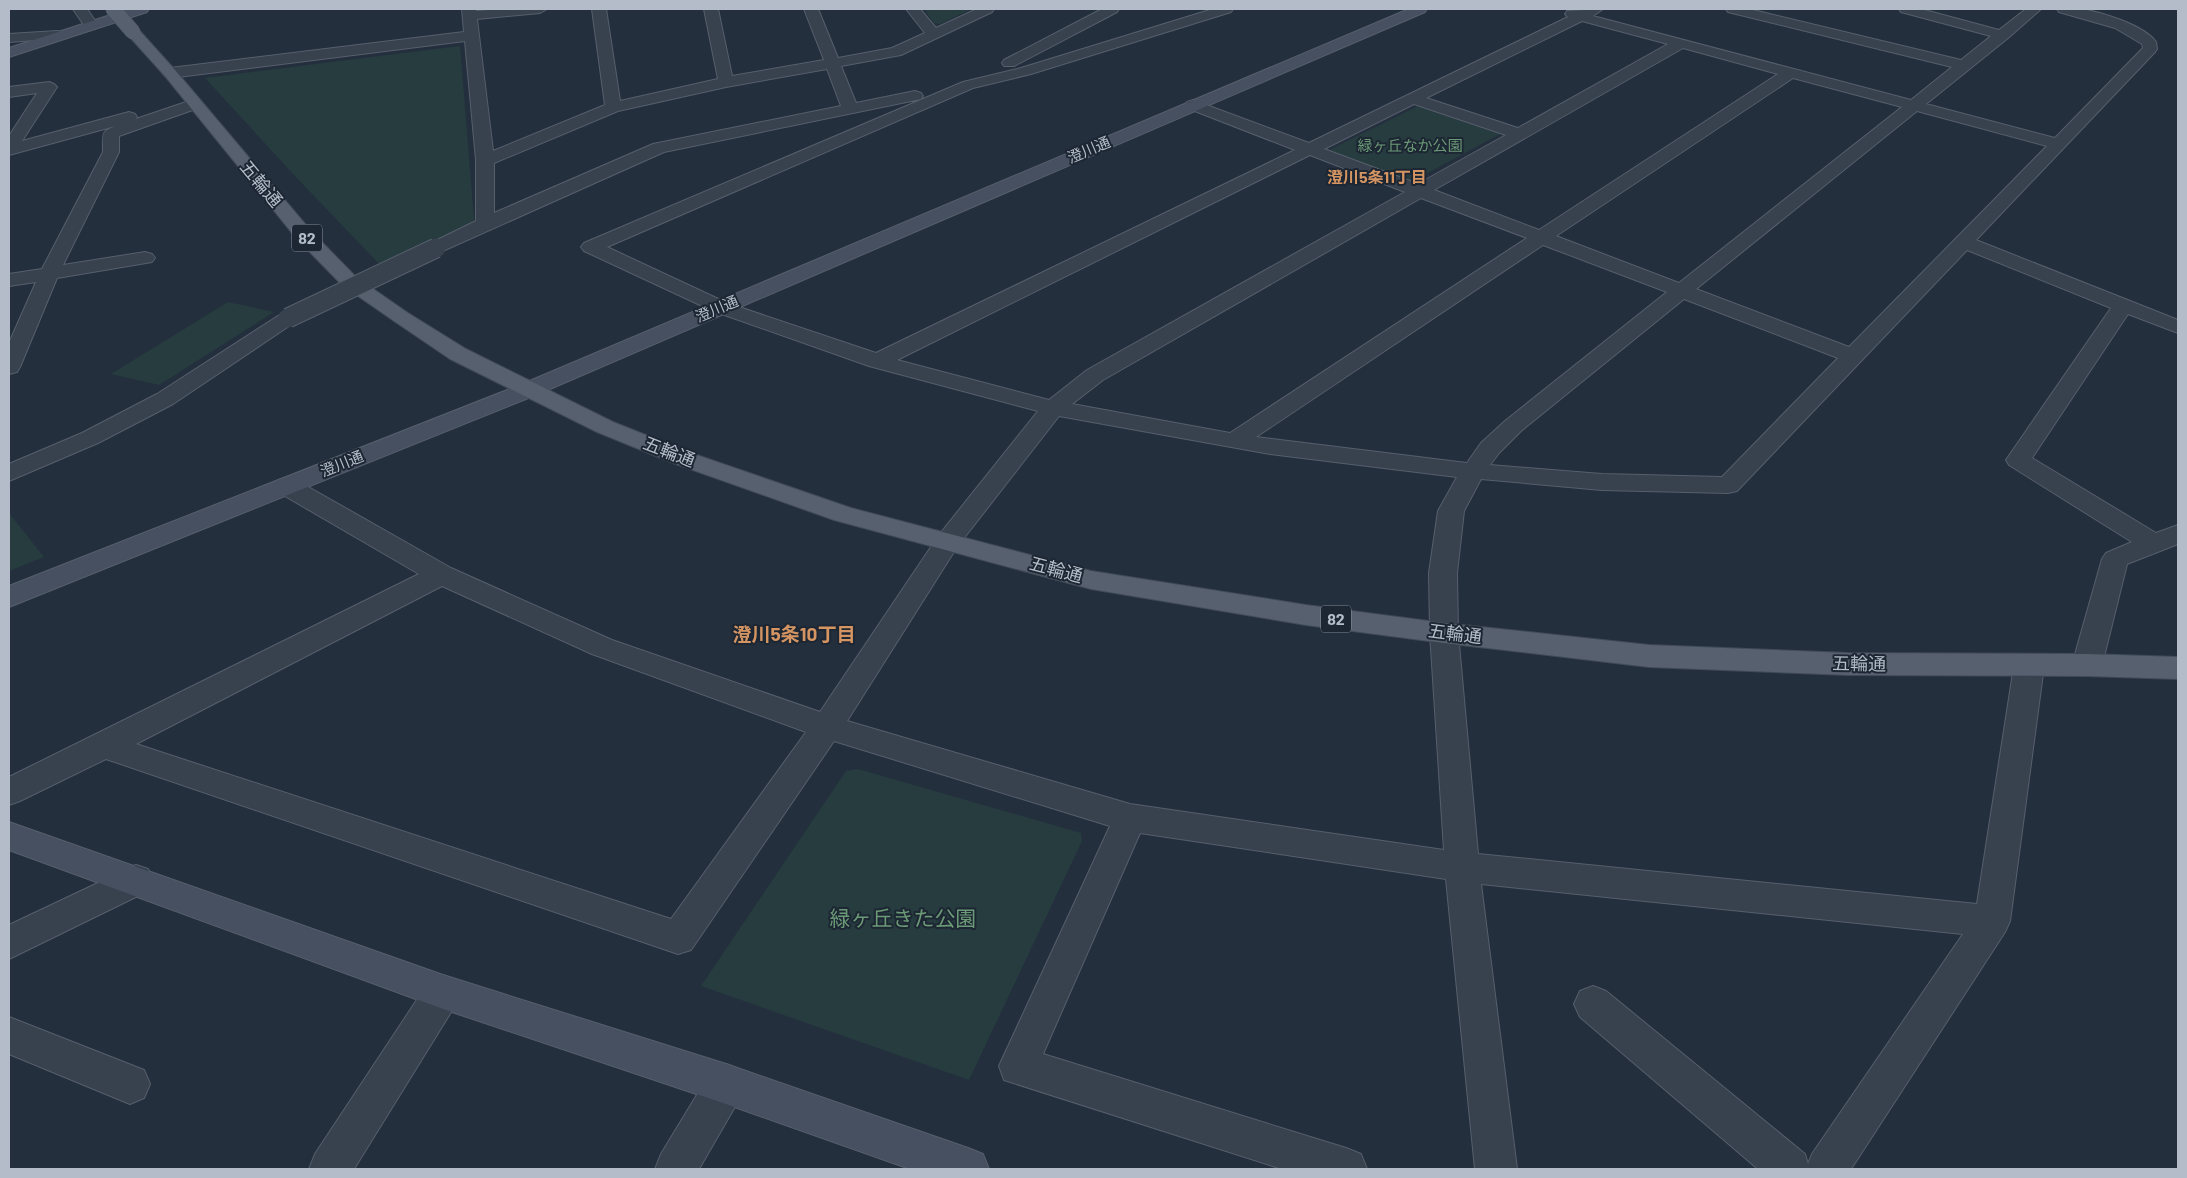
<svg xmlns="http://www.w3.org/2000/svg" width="2187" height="1178" font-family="Barlow,'Noto Sans JP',sans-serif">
  <rect width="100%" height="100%" fill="#242f3e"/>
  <path fill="#263c3f" d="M 924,9 L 972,9 L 940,24 L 934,23 Z
    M 460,46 L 474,219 L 469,227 L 381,266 L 294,175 L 205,78 Z
    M 1418,106 L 1500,134 L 1411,182 L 1329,150 Z
    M 228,302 L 274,312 L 159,385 L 111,374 Z
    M 9,513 L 44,557 L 9,571 Z
    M 858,769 L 1081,833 L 1082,841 L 969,1080 L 701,986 L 846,771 Z"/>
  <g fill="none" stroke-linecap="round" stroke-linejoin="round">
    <g stroke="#565f6c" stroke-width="2">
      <path id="street" d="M 73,9 L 87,9 L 98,25 L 96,28 L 86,28 Z
        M 462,9 L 476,9 L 476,11 L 501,9 L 547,9 L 540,13 L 477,19 L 493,151 L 605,105 L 592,9 L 606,9 L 620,101 L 718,79 L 704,9 L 718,9 L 732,76 L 824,60 L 804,9 L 818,9 L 838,58 L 892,48 L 925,33 L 906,9 L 920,9 L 936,28 L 977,9 L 994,9 L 992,12 L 901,55 L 841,66 L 856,103 L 915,91 L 921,93 L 923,96 L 921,99 L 664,152 L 436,254 L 429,252 L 426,248 L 429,244 L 476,221 L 476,160 L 465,41 L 170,78 L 165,76 L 162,73 L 165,70 L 170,68 L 464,32 ZM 827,69 L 841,106 L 653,144 L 494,213 L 494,163 L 618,111 L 726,87 Z
        M 1102,9 L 1119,9 L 1117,12 L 1014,66 L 1004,66 L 1002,63 L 1004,60 Z
        M 1213,9 L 1233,9 L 1231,12 L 1031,74 L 973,88 L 607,247 L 727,303 L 876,353 L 1295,150 L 1187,108 L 1185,105 L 1187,102 L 1193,100 L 1309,143 L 1568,17 L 1565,14 L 1567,11 L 1603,9 L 1593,16 L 1911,100 L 1952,67 L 1728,12 L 1726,9 L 1749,9 L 1961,60 L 1991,36 L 1901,12 L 1899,9 L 1921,9 L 1999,30 L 2026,9 L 2041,9 L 2008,38 L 1926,104 L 2055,138 L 2143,48 L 2142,44 L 2115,28 L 2059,12 L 2057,9 C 2065,9 2074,8 2081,9 C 2101,12 2144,25 2156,42 L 2157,49 L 2155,52 L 1976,240 L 2178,320 L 2178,333 L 2128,314 L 2032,458 L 2156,533 L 2178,525 L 2178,544 L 2127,564 L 2102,665 L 2097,673 L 2087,676 L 2077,673 L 2072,665 L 2102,559 L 2106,553 L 2132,542 L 2009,465 L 2006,460 L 2111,308 L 1967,250 L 1737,491 L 1728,493 L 1602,490 L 1481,479 L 1464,511 L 1457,573 L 1458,633 L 1478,854 L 1977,904 L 2014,666 L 2019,658 L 2029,655 L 2039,658 L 2044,666 L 2010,921 L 2005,932 L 1851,1169 L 1758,1169 L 1580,1017 L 1574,1004 L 1580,991 L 1593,986 L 1606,991 L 1805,1154 L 1808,1164 L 1812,1154 L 1963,934 L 1481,884 L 1517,1169 L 1475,1169 L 1446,879 L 1140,833 L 1043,1054 L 1346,1148 L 1361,1154 L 1367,1169 L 1282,1169 L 1004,1080 L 999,1066 L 1110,826 L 834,741 L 691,950 L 678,954 L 106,759 L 20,801 L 9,805 L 9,777 L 419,574 L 278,492 L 274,486 L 278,480 L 287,478 L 296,480 L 451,568 L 612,640 L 820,712 L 939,535 L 1038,411 L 869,366 L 713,311 L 584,251 L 581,247 L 584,243 L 963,82 L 1021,68 ZM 1582,21 L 1668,44 L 1518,128 L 1426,98 ZM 1683,48 L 1778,74 L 1539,230 L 1434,190 ZM 1793,78 L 1902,107 L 1679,283 L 1556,236 ZM 1414,104 L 1506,135 L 1418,184 L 1324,149 ZM 1917,111 L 2047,146 L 1849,347 L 1696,289 ZM 1310,155 L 1405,192 L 1087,370 L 1049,400 L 897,360 ZM 1421,198 L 1527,238 L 1230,433 L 1072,404 L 1103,380 ZM 1543,245 L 1667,292 L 1505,421 L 1481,443 L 1467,463 L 1256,437 ZM 1684,299 L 1838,358 L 1722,477 L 1602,474 L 1490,465 L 1499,453 L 1521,431 ZM 1059,416 L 1270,454 L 1457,477 L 1438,511 L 1429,573 L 1430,633 L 1444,850 L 1130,804 L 847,721 L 957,547 ZM 442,586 L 592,654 L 806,732 L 671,919 L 136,744 Z
        M 57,31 L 62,32 L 64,35 L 62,38 L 9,42 L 9,34 Z
        M 49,82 L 54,84 L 57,87 L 22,141 L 129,112 L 135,114 L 137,117 L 136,119 L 195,99 L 201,101 L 203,104 L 201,107 L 119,136 L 119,152 L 63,265 L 145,252 L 152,254 L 155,258 L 152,262 L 57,278 L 20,367 L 17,372 L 9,374 L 9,343 L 36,282 L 9,286 L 9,274 L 42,269 L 103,152 C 103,133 100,131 119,125 L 9,155 L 9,136 L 37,93 L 9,97 L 9,87 Z
        M 288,312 L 295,314 L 298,318 L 295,322 L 173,404 L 98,443 L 9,481 L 9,464 L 82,433 L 157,394 L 281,314 Z
        M 136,865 L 148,869 L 153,880 L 148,891 L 9,959 L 9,925 Z
        M 443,975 L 456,980 L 462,992 L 456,1004 L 354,1169 L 309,1169 L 315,1154 L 430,980 Z
        M 9,1017 L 144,1070 L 150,1084 L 144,1098 L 130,1104 L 9,1054 Z
        M 726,1064 L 740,1070 L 746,1084 L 740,1098 L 699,1169 L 655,1169 L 661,1154 L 712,1070 Z"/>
    </g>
    <g stroke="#565f6c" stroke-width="2">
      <path id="secondary" d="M 129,9 L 149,9 L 147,12 L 9,57 L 9,48 Z
        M 1409,9 L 1427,9 L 1425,12 L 536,395 L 9,607 L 9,586 L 520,385 Z
        M 9,822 L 443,975 L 726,1064 L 968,1148 L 983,1154 L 989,1169 L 910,1169 L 726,1104 L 443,1009 L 9,850 Z"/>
    </g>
    <g stroke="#414a57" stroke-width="2">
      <path id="primary" d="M 133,28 L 138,29 L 175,70 L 311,231 L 356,277 L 408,313 L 466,349 L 613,422 L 691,453 L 851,508 L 1091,571 L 1306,605 L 1444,623 L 1649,645 L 1848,653 L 2087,654 L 2178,657 L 2178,679 L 2087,676 L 1848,675 L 1649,667 L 1444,643 L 1306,625 L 1091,589 L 834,520 L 673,463 L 597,432 L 450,359 L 394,321 L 342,285 L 297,239 L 165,76 L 128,35 L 126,32 L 128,29 Z"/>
    </g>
    <use href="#street" fill="#38414e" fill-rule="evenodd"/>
    <use href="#secondary" fill="#465061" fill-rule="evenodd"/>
    <use href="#primary" fill="#56606e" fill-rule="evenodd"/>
    <g stroke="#565f6c" stroke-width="21" stroke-linecap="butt">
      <path id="street-bridge" d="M 288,318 L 436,248"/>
    </g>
    <g stroke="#414a57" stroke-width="16" stroke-linecap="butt">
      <path id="primary-bridge" d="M 113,9 L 133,32"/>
    </g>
    <use href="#street-bridge" stroke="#38414e" stroke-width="19"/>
    <use href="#primary-bridge" stroke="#56606e" stroke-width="15"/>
  </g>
  <g text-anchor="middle" stroke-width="4" stroke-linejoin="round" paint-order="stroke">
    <g font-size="15" fill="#6b9a76" stroke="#1d2633">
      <text x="1410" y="151">緑ヶ丘なか公園</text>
    </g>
    <g font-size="15" fill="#b4bcc9" stroke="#1d2633">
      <text transform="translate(1089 150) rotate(-23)" y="5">澄川通</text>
      <text transform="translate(717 309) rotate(-23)" y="5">澄川通</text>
      <text transform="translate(342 464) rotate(-22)" y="5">澄川通</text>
    </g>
    <g font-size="16" font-weight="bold" fill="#d59563" stroke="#1d2633">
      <text x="1377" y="183">澄川5条11丁目</text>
    </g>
    <g fill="#1d2633" stroke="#878f9c" stroke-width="1">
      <rect x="292" y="224.5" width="30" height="27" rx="4"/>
      <rect x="1321" y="605.5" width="30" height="27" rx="4"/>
    </g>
    <g font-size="16" font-weight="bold" fill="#b4bcc9">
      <text x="307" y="244">82</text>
      <text x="1336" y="625">82</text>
    </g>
    <g font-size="18" fill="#b4bcc9" stroke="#1d2633">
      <text transform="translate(261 184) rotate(50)" y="6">五輪通</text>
      <text transform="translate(669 452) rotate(21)" y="6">五輪通</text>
      <text transform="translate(1056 570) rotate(15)" y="6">五輪通</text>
      <text transform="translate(1455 634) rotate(7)" y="6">五輪通</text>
      <text transform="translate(1859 664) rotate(1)" y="6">五輪通</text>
    </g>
    <g font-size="19" font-weight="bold" fill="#d59563" stroke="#1d2633">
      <text x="794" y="641">澄川5条10丁目</text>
    </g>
    <g font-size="21" fill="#6b9a76" stroke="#1d2633">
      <text x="903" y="926">緑ヶ丘きた公園</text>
    </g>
  </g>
  <rect width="2187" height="1178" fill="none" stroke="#b4bcc9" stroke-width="20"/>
</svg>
